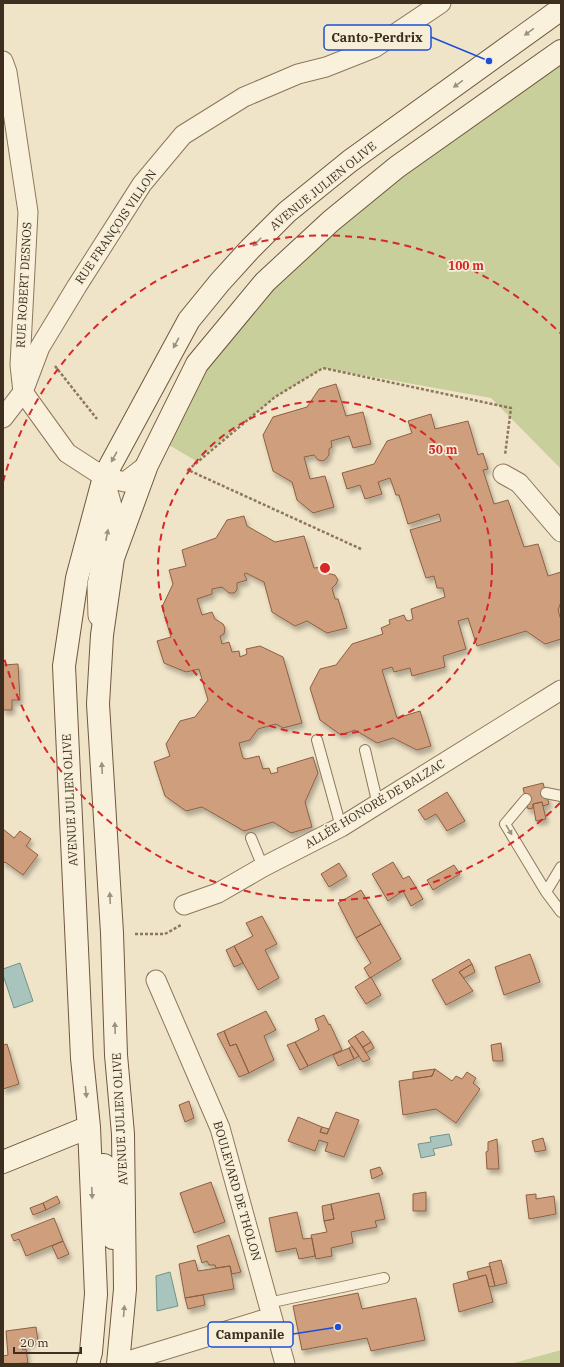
<svg xmlns="http://www.w3.org/2000/svg" width="564" height="1367" font-family="'IBM Plex Serif',serif">
  <defs>
    <filter id="shadow"><feDropShadow dx="2.5" dy="4.5" stdDeviation="2" flood-color="#0004"/></filter>
  </defs>
  <rect width="100%" height="100%" fill="#f0e4c8"/>
  <path fill="#c9cf9b" d="M 561,65 L 561,469 L 491,398 L 323,368 L 275,397 L 196,461 L 169,445 L 203,370 L 270,286 L 402,172 Z
    M 561,1350 L 561,1364 L 510,1364 Z"/>
  <path fill="#a9c4bc" stroke="#6f938a" d="M 20,963 L 33,1001 L 14,1008 L 3,975 L 3,969 Z
    M 449,1134 L 452,1145 L 433,1149 L 435,1155 L 421,1158 L 418,1144 L 431,1142 L 430,1137 Z
    M 170,1272 L 178,1306 L 157,1311 L 156,1276 Z"/>
  <path fill="#cf9f7d" stroke="#8d5f41" filter="url(#shadow)" d="M 336,384 L 346,416 L 363,412 L 371,444 L 353,448 L 349,436 L 331,441 L 332,447 L 329,449 L 329,455 L 326,459 L 323,461 L 318,460 L 314,455 L 304,457 L 310,479 L 325,476 L 334,507 L 313,513 L 297,500 L 292,482 L 273,471 L 263,435 L 273,417 L 307,407 L 319,389 Z
    M 431,414 L 435,429 L 468,421 L 478,455 L 483,453 L 488,469 L 483,470 L 494,504 L 508,500 L 524,547 L 538,544 L 548,576 L 561,572 L 561,602 L 558,610 L 561,620 L 561,639 L 545,644 L 526,631 L 477,646 L 468,618 L 458,621 L 466,649 L 443,656 L 445,667 L 412,676 L 410,668 L 394,672 L 392,667 L 382,670 L 397,718 L 420,711 L 431,746 L 417,750 L 393,738 L 377,743 L 355,730 L 341,735 L 320,720 L 310,688 L 320,669 L 336,665 L 352,644 L 383,634 L 381,628 L 390,624 L 389,620 L 404,615 L 406,620 L 409,621 L 413,619 L 411,609 L 445,597 L 443,588 L 437,588 L 434,576 L 426,578 L 410,530 L 441,521 L 439,514 L 408,524 L 399,495 L 396,495 L 390,478 L 378,482 L 382,494 L 365,499 L 360,485 L 347,489 L 342,473 L 374,464 L 387,441 L 412,433 L 408,421 Z
    M 244,516 L 247,526 L 275,542 L 304,536 L 314,568 L 324,567 L 326,573 L 335,575 L 338,580 L 336,584 L 332,588 L 335,599 L 338,599 L 347,628 L 327,633 L 307,621 L 295,626 L 272,612 L 264,582 L 246,573 L 244,574 L 247,580 L 237,583 L 237,590 L 234,593 L 229,593 L 222,587 L 212,589 L 212,594 L 197,599 L 202,615 L 212,612 L 215,619 L 223,624 L 225,628 L 224,634 L 220,636 L 222,644 L 229,642 L 232,652 L 239,651 L 240,657 L 247,654 L 246,649 L 260,646 L 283,657 L 302,723 L 283,728 L 276,724 L 258,729 L 250,740 L 239,743 L 243,758 L 246,759 L 259,756 L 263,769 L 269,768 L 271,774 L 278,772 L 277,768 L 313,757 L 318,773 L 305,802 L 312,827 L 291,833 L 273,822 L 244,831 L 202,807 L 186,811 L 165,796 L 154,762 L 170,756 L 166,744 L 180,721 L 195,717 L 208,700 L 199,669 L 186,672 L 164,663 L 157,641 L 171,637 L 162,607 L 173,584 L 169,570 L 186,566 L 182,550 L 216,538 L 227,520 Z
    M 18,664 L 20,700 L 12,700 L 12,710 L 3,710 L 3,665 Z
    M 543,783 L 549,804 L 543,806 L 542,802 L 533,804 L 533,808 L 528,809 L 523,788 Z
    M 447,792 L 465,821 L 447,831 L 436,814 L 425,820 L 418,810 Z
    M 542,802 L 546,819 L 536,821 L 533,804 Z
    M 3,829 L 14,838 L 20,831 L 31,839 L 26,846 L 38,855 L 23,875 L 5,862 L 3,864 Z
    M 393,862 L 403,879 L 409,876 L 423,899 L 411,906 L 403,891 L 388,901 L 372,874 Z
    M 339,863 L 347,876 L 329,887 L 321,874 Z
    M 454,865 L 460,874 L 433,890 L 427,880 Z
    M 361,890 L 381,924 L 356,938 L 338,903 Z
    M 262,916 L 277,944 L 265,950 L 279,978 L 258,990 L 234,946 L 253,936 L 246,923 Z
    M 381,924 L 401,959 L 370,978 L 364,968 L 371,963 L 356,938 Z
    M 234,946 L 243,963 L 234,967 L 226,950 Z
    M 530,954 L 540,982 L 504,995 L 495,967 Z
    M 469,959 L 472,964 L 459,972 L 473,991 L 446,1005 L 432,980 Z
    M 472,964 L 475,972 L 464,978 L 459,972 Z
    M 371,977 L 381,995 L 366,1004 L 355,987 Z
    M 266,1011 L 276,1030 L 264,1036 L 274,1060 L 249,1073 L 236,1044 L 230,1046 L 224,1031 Z
    M 324,1015 L 329,1025 L 330,1024 L 342,1050 L 308,1066 L 295,1042 L 319,1030 L 315,1019 Z
    M 224,1031 L 230,1046 L 236,1044 L 249,1073 L 239,1077 L 217,1034 Z
    M 363,1031 L 371,1042 L 363,1047 L 355,1036 Z
    M 355,1036 L 370,1059 L 363,1062 L 348,1041 Z
    M 295,1042 L 308,1066 L 300,1070 L 287,1045 Z
    M 371,1042 L 374,1048 L 366,1053 L 363,1047 Z
    M 501,1043 L 503,1061 L 493,1061 L 491,1045 Z
    M 7,1044 L 19,1084 L 3,1089 L 3,1045 Z
    M 352,1046 L 359,1056 L 354,1059 L 349,1048 Z
    M 349,1048 L 354,1059 L 338,1066 L 333,1055 Z
    M 435,1069 L 452,1081 L 456,1076 L 462,1079 L 467,1072 L 476,1078 L 473,1083 L 480,1089 L 456,1123 L 436,1109 L 403,1115 L 399,1081 L 432,1076 Z
    M 435,1069 L 432,1076 L 413,1079 L 413,1072 Z
    M 189,1101 L 194,1118 L 185,1122 L 179,1105 Z
    M 336,1112 L 359,1120 L 344,1157 L 325,1151 L 328,1143 L 319,1140 L 315,1151 L 288,1141 L 298,1117 L 322,1127 L 320,1132 L 327,1134 Z
    M 322,1127 L 329,1129 L 327,1134 L 320,1132 Z
    M 543,1138 L 546,1150 L 535,1152 L 532,1141 Z
    M 497,1139 L 499,1169 L 487,1169 L 486,1152 L 488,1151 L 488,1142 Z
    M 380,1167 L 383,1174 L 372,1179 L 370,1170 Z
    M 211,1182 L 225,1222 L 194,1233 L 180,1193 Z
    M 426,1192 L 426,1211 L 413,1211 L 413,1194 Z
    M 379,1193 L 385,1219 L 375,1221 L 377,1227 L 351,1232 L 353,1243 L 331,1248 L 332,1256 L 316,1259 L 311,1235 L 327,1232 L 324,1221 L 334,1219 L 331,1204 Z
    M 536,1194 L 536,1199 L 554,1196 L 556,1214 L 529,1219 L 526,1195 Z
    M 57,1196 L 60,1203 L 46,1210 L 43,1203 Z
    M 43,1203 L 46,1210 L 33,1215 L 30,1208 Z
    M 331,1204 L 334,1219 L 324,1221 L 322,1206 Z
    M 297,1212 L 303,1239 L 312,1238 L 315,1256 L 299,1259 L 296,1248 L 276,1252 L 269,1218 Z
    M 54,1218 L 63,1241 L 26,1256 L 19,1239 L 14,1241 L 11,1235 Z
    M 229,1235 L 241,1272 L 232,1274 L 230,1266 L 216,1268 L 215,1265 L 209,1265 L 207,1261 L 202,1263 L 197,1246 Z
    M 63,1241 L 69,1254 L 58,1259 L 52,1246 Z
    M 195,1260 L 198,1271 L 230,1266 L 234,1289 L 185,1298 L 179,1264 Z
    M 501,1260 L 507,1283 L 495,1286 L 489,1263 Z
    M 490,1266 L 495,1286 L 489,1287 L 486,1275 L 469,1279 L 467,1272 Z
    M 486,1275 L 493,1302 L 459,1312 L 453,1284 Z
    M 358,1293 L 362,1309 L 416,1298 L 425,1340 L 371,1351 L 367,1338 L 302,1350 L 293,1306 Z
    M 203,1295 L 205,1305 L 188,1309 L 185,1298 Z
    M 36,1327 L 38,1341 L 21,1344 L 22,1349 L 26,1349 L 28,1363 L 3,1364 L 3,1356 L 8,1355 L 6,1331 Z
    M 26,1343 L 26,1349 L 22,1349 L 21,1344 Z"/>
  <g fill="none" stroke-linecap="round" stroke-linejoin="round">
    <g stroke="#8d765c" stroke-width="12">
      <path id="lane" d="M 317,740 L 341,827
        M 365,750 L 378,805
        M 546,793 L 561,796
        M 526,799 L 505,824 L 546,892
        M 251,838 L 263,867
        M 561,867 L 546,892 L 561,912
        M 268,1303 L 384,1278"/>
    </g>
    <g stroke="#8d765c" stroke-width="21">
      <path id="street" d="M 3,61 L 7,72 L 28,212 L 20,365 L 23,392 L 67,453 L 104,477 L 125,482 L 147,465
        M 3,418 L 23,392 L 40,347 L 77,286 L 142,184 L 183,135 L 244,97 L 298,74 L 326,67 L 374,48 L 441,3
        M 503,474 L 519,483 L 561,532
        M 98,616 L 97,585 L 112,506 L 104,477
        M 184,905 L 218,893 L 263,867 L 341,827 L 561,690
        M 156,980 L 220,1128 L 285,1364
        M 118,1364 L 272,1317"/>
    </g>
    <g stroke="#6f573f" stroke-width="24">
      <path id="secondary" d="M 3,1162 L 89,1127
        M 104,1165 L 113,1238
        M 88,1364 L 91,1352 L 96,1294 L 89,1127 L 82,1058 L 64,666 L 77,578 L 104,477 L 189,320 L 220,282 L 250,249 L 287,212 L 350,161 L 561,9
        M 118,1364 L 125,1289 L 123,1134 L 116,1055 L 112,933 L 98,704 L 102,635 L 113,558 L 147,465 L 197,364 L 265,282 L 331,221 L 397,167 L 561,51"/>
    </g>
    <path stroke="#8d765c" stroke-width="2.5" stroke-dasharray="3 2" stroke-linecap="butt" d="M 55,366 L 97,419
      M 361,549 L 188,470 L 275,397 L 323,368 L 511,408 L 505,455
      M 135,934 L 165,934 L 181,925"/>
    <use href="#lane" stroke="#faf1dc" stroke-width="10"/>
    <use href="#street" stroke="#faf1dc" stroke-width="19"/>
    <use href="#secondary" stroke="#faf1dc" stroke-width="22"/>
  </g>
  <defs><path id="oneway-solid" d="M-6-.8H1V-3.2L6.5 0L1 3.2V.8H-6Z"/></defs>
  <g fill="#9c907e">
    <use href="#oneway-solid" transform="translate(529 32) rotate(144)"/>
    <use href="#oneway-solid" transform="translate(458 84) rotate(144)"/>
    <use href="#oneway-solid" transform="translate(257 242) rotate(135)"/>
    <use href="#oneway-solid" transform="translate(176 343) rotate(119)"/>
    <use href="#oneway-solid" transform="translate(114 457) rotate(119)"/>
    <use href="#oneway-solid" transform="translate(107 535) rotate(-79)"/>
    <use href="#oneway-solid" transform="translate(102 768) rotate(-93)"/>
    <use href="#oneway-solid" transform="translate(509 830) rotate(59)"/>
    <use href="#oneway-solid" transform="translate(110 898) rotate(-93)"/>
    <use href="#oneway-solid" transform="translate(115 1028) rotate(-92)"/>
    <use href="#oneway-solid" transform="translate(86 1092) rotate(84)"/>
    <use href="#oneway-solid" transform="translate(92 1193) rotate(88)"/>
    <use href="#oneway-solid" transform="translate(124 1311) rotate(-85)"/>
  </g>
  <g fill="none" stroke="#d62828" stroke-width="2" stroke-dasharray="7 5">
    <circle cx="325" cy="568" r="167"/>
    <path d="M560 803A333 333 0 0 1 3 654M3 482A333 333 0 0 1 560 333"/>
  </g>
  <g text-anchor="middle" stroke-width="3.5" stroke-linejoin="round" paint-order="stroke">
    <g font-size="12" fill="#3d2e20" stroke="#f7eed8">
      <text transform="translate(323 186) rotate(-39)" y="4">AVENUE JULIEN OLIVE</text>
      <text transform="translate(116 227) rotate(-56)" y="4">RUE FRANÇOIS VILLON</text>
      <text transform="translate(24 285) rotate(-87)" y="4">RUE ROBERT DESNOS</text>
      <text transform="translate(70 800) rotate(-93)" y="4">AVENUE JULIEN OLIVE</text>
      <text transform="translate(375 804) rotate(-31)" y="4">ALLÉE HONORÉ DE BALZAC</text>
      <text transform="translate(120 1119) rotate(-93)" y="4">AVENUE JULIEN OLIVE</text>
      <text transform="translate(237 1191) rotate(74)" y="4">BOULEVARD DE THOLON</text>
    </g>
  </g>
  <circle cx="325" cy="568" r="6" fill="#d62828" stroke="#f7eed8" stroke-width="2"/>
  <g font-size="12" text-anchor="middle" font-weight="bold" fill="#d62828" stroke="#f7eed8" stroke-width="3.5" stroke-linejoin="round" paint-order="stroke">
    <text x="466" y="270">100 m</text>
    <text x="443" y="454">50 m</text>
  </g>
  <path fill="none" stroke="#1d4ed8" stroke-width="1.5" d="M489 61L431 37M338 1327L293 1334"/>
  <g fill="#1d4ed8" stroke="#f7eed8" stroke-width="1.5">
    <circle cx="489" cy="61" r="4"/>
    <circle cx="338" cy="1327" r="4"/>
  </g>
  <g fill="#f7eed8" stroke="#1d4ed8" stroke-width="1.5">
    <rect x="324" y="25" width="107" height="25" rx="4"/>
    <rect x="208" y="1322" width="85" height="25" rx="4"/>
  </g>
  <g font-size="13" text-anchor="middle" font-weight="bold" fill="#3d2e20">
    <text x="377" y="42">Canto-Perdrix</text>
    <text x="250" y="1339">Campanile</text>
  </g>
  <rect width="564" height="1367" fill="none" stroke="#3d2e20" stroke-width="8"/>
  <path d="M14 1347v6h67v-6" fill="none" stroke="#3d2e20" stroke-width="2"/>
  <text x="20" y="1347" font-size="12" fill="#3d2e20" stroke="#f7eed8" stroke-width="3" paint-order="stroke">20 m</text>
</svg>
